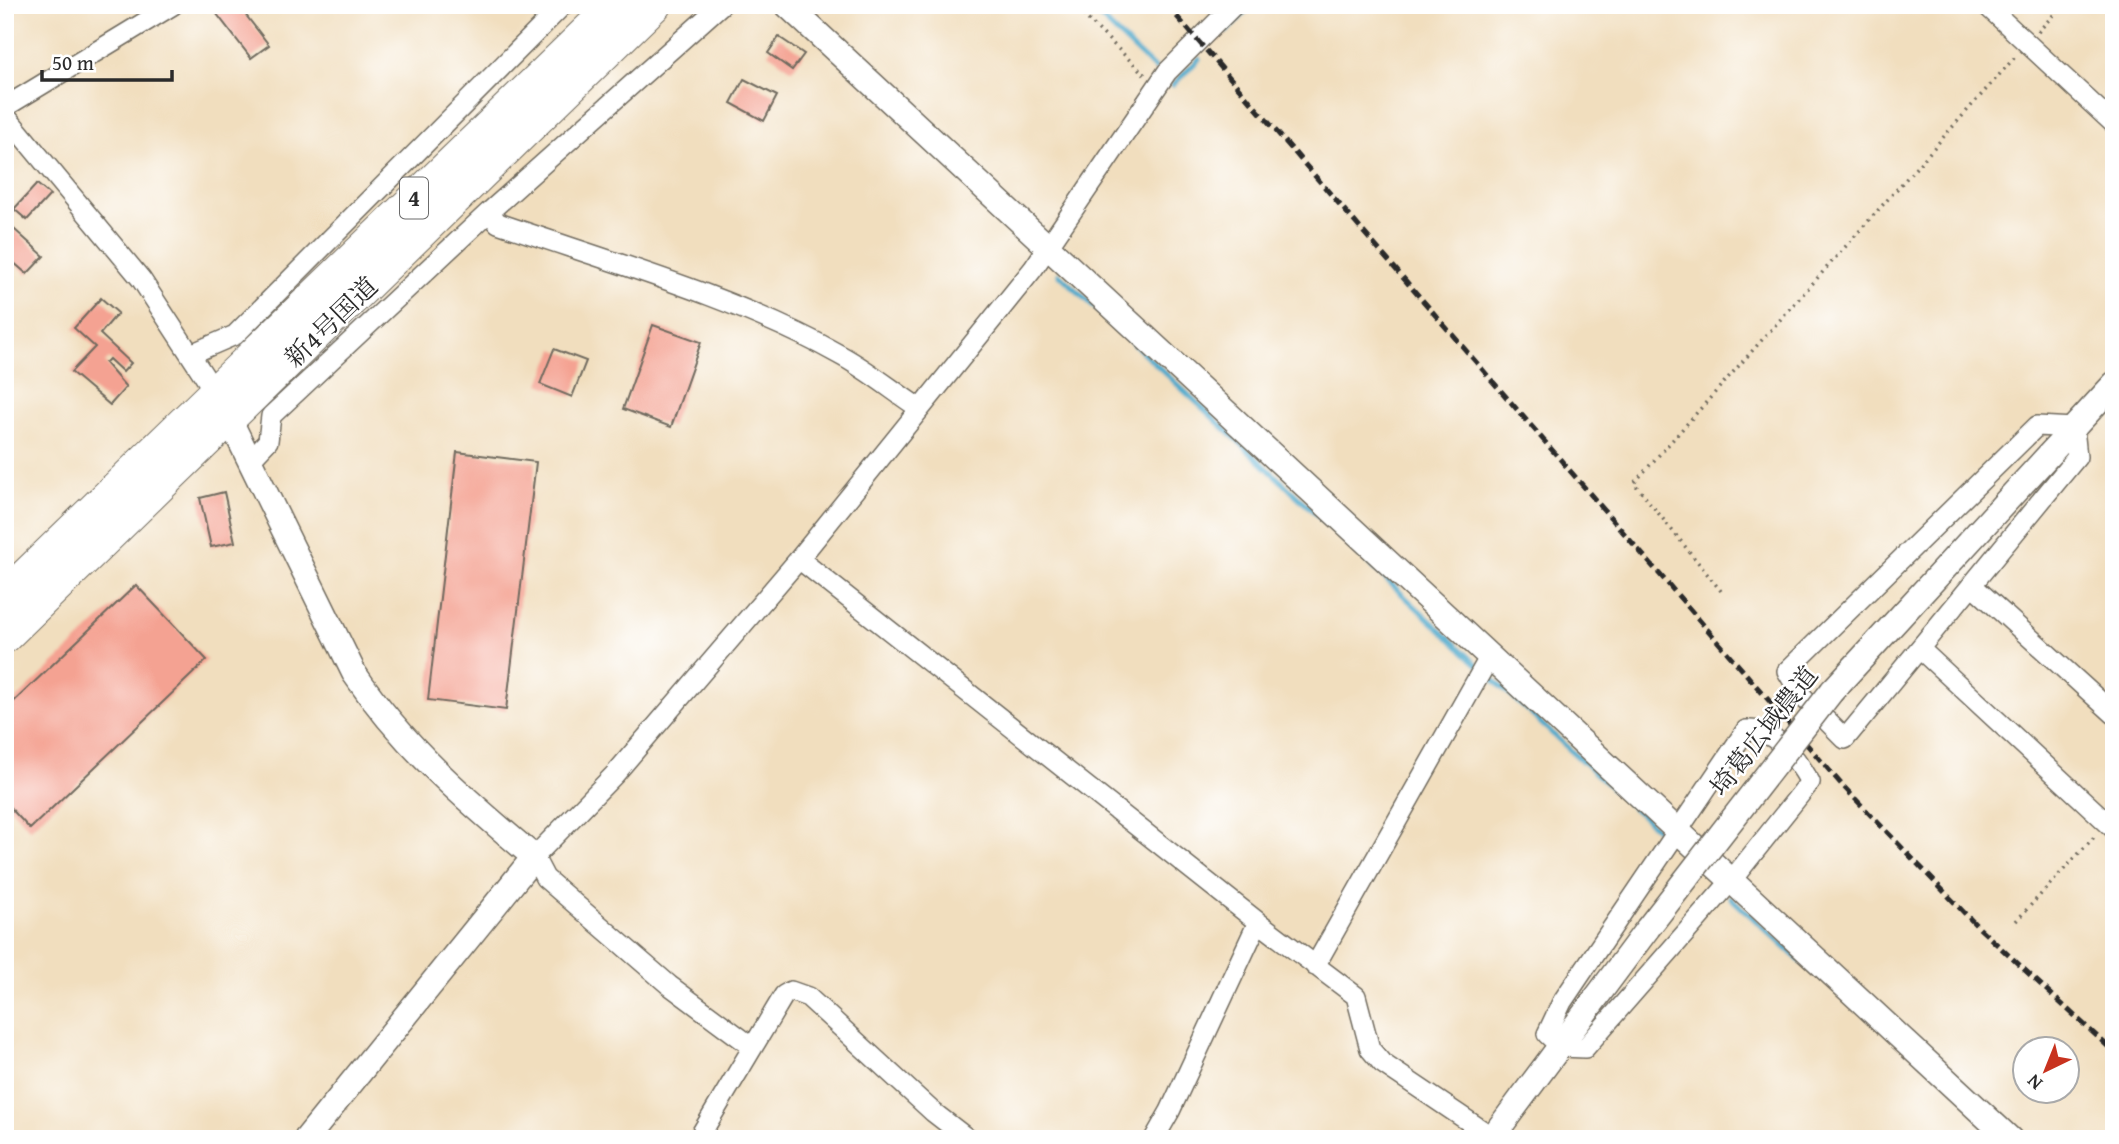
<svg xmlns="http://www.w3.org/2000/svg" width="2119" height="1144" font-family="'Gentium Book Plus','Noto Serif JP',serif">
  <rect width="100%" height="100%" fill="#fff"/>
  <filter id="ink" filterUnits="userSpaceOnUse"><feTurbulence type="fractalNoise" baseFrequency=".0143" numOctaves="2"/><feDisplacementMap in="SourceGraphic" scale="14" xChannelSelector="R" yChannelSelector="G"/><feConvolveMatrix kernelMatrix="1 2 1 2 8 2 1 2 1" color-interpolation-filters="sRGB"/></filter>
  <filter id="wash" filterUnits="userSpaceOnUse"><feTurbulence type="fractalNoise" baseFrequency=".00686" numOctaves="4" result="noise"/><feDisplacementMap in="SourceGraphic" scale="28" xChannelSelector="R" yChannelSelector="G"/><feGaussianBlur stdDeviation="1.57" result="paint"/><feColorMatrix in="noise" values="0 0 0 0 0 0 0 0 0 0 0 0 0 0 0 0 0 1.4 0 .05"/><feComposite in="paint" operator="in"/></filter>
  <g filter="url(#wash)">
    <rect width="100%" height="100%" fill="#f1debe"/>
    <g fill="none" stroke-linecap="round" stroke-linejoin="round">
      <path stroke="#4da9cb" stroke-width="5" d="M 1087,5 L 1155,69
        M 1227,31 L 1252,5
        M 1173,85 L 1199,59
        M 1059,274 L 1479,666
        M 1486,673 L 1662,834
        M 1731,898 L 1801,962"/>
    </g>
    <g id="blocks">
      <path fill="#f4a292" d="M 210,5 L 238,5 L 269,45 L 251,58 Z
        M 779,37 L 804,54 L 792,70 L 768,53 Z
        M 744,79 L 777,96 L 764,121 L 731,103 Z
        M 37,184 L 50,195 L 27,220 L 14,209 Z
        M 5,221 L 44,256 L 27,274 L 5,255 Z
        M 101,298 L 118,313 L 100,334 L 131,363 L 123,372 L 109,359 L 105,363 L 126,387 L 110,405 L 71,372 L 95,347 L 74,328 Z
        M 653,325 L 701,342 L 671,427 L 623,409 Z
        M 554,349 L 586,361 L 572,397 L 540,384 Z
        M 457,452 L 536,462 L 506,710 L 428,700 Z
        M 224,492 L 235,542 L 211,547 L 200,498 Z
        M 136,585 L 207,660 L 30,829 L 5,802 L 5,710 Z"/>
    </g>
  </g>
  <g filter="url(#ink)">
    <use href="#blocks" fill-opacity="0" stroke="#706a5e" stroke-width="2"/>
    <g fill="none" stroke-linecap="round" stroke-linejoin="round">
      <g stroke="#706a5e" stroke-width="22">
        <path id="minor" d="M 1986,5 L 2114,124
          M 5,107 L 173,5
          M 5,115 L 141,279 L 214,391
          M 489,212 L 498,223 C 608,261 739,298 840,355 C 868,370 893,391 919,408
          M 191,354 L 235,335 L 563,5
          M 2037,426 L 2074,428 L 2077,457 L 1845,739 L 1802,696 L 1787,671 Z
          M 251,459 L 268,441 L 271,416 L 489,212 L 721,5
          M 799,559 L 1258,922 L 1356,996 L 1370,1049 L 1382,1063 L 1495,1139
          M 1972,585 L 2114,714
          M 1920,649 L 2114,829
          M 1746,730 C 1776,728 1797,759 1810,782 L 1731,881 L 1585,1048 L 1561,1047 L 1547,1034 L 1562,1002 Z
          M 1315,966 L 1489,658
          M 751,1046 L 669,985 L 545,878 L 534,857 L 615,774 L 799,559 L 1033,269 L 1167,72 L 1234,5
          M 698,1139 L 784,995 L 791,991 L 808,997 L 933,1112 L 968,1139
          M 1154,1139 L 1170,1111 L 1258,922"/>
      </g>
      <g stroke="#706a5e" stroke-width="27">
        <path id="tertiary" d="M 787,5 L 2010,1139
          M 222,404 L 354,673 C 403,746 467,801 534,857 L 306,1139
          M 1832,691 L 2114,384
          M 1491,1139 L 1648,928"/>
      </g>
      <g stroke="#706a5e" stroke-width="34">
        <path id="trunk" d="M 5,595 L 614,5
          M 5,637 L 655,5"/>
      </g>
      <path stroke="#706a5e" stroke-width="3.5" stroke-dasharray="2 5" stroke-linecap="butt" d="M 1073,5 L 1145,75
        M 2038,32 L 2062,5
        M 1721,591 L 1634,483 L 2016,56
        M 2016,921 L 2096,835"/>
      <use href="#minor" stroke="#fff" stroke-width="19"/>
      <use href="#tertiary" stroke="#fff" stroke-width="24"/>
      <use href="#trunk" stroke="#fff" stroke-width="32"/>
      <path stroke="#2b2b2b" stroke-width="5" stroke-dasharray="10 5" stroke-linecap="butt" d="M 1167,5 L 1842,785 L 1977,926 L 2114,1052"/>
      <g stroke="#706a5e" stroke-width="27" stroke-linecap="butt">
        <path id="tertiary-bridge" d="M 1648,928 L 1832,691"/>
      </g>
      <use href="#tertiary-bridge" stroke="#fff" stroke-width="24"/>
    </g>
  </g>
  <g text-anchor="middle" stroke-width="5" stroke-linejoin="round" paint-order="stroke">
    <rect fill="#fff" stroke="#6b6b6b" stroke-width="2" x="400" y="177.5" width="28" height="41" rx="5"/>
    <g font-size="24" font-weight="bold" fill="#2b2b2b">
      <text x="414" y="206">4</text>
    </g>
    <g font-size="26" fill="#2b2b2b" stroke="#fff">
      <text transform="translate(331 322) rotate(-44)" y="9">新4号国道</text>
      <text transform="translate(1764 731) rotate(-52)" y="9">埼葛広域農道</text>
    </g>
  </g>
  <rect width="2119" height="1144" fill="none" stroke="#fff" stroke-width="28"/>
  <g transform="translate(2046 1070) rotate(223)"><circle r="33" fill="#ffffff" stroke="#aaaaaa" stroke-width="2"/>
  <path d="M0-5L12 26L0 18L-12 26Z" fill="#c8321e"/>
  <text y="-10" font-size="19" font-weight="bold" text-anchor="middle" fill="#2b2b2b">N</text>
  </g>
  <path d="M42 70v10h130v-10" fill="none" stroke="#2b2b2b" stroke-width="3.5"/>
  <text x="52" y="70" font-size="21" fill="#2b2b2b" stroke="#ffffff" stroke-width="5" paint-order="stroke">50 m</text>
</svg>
